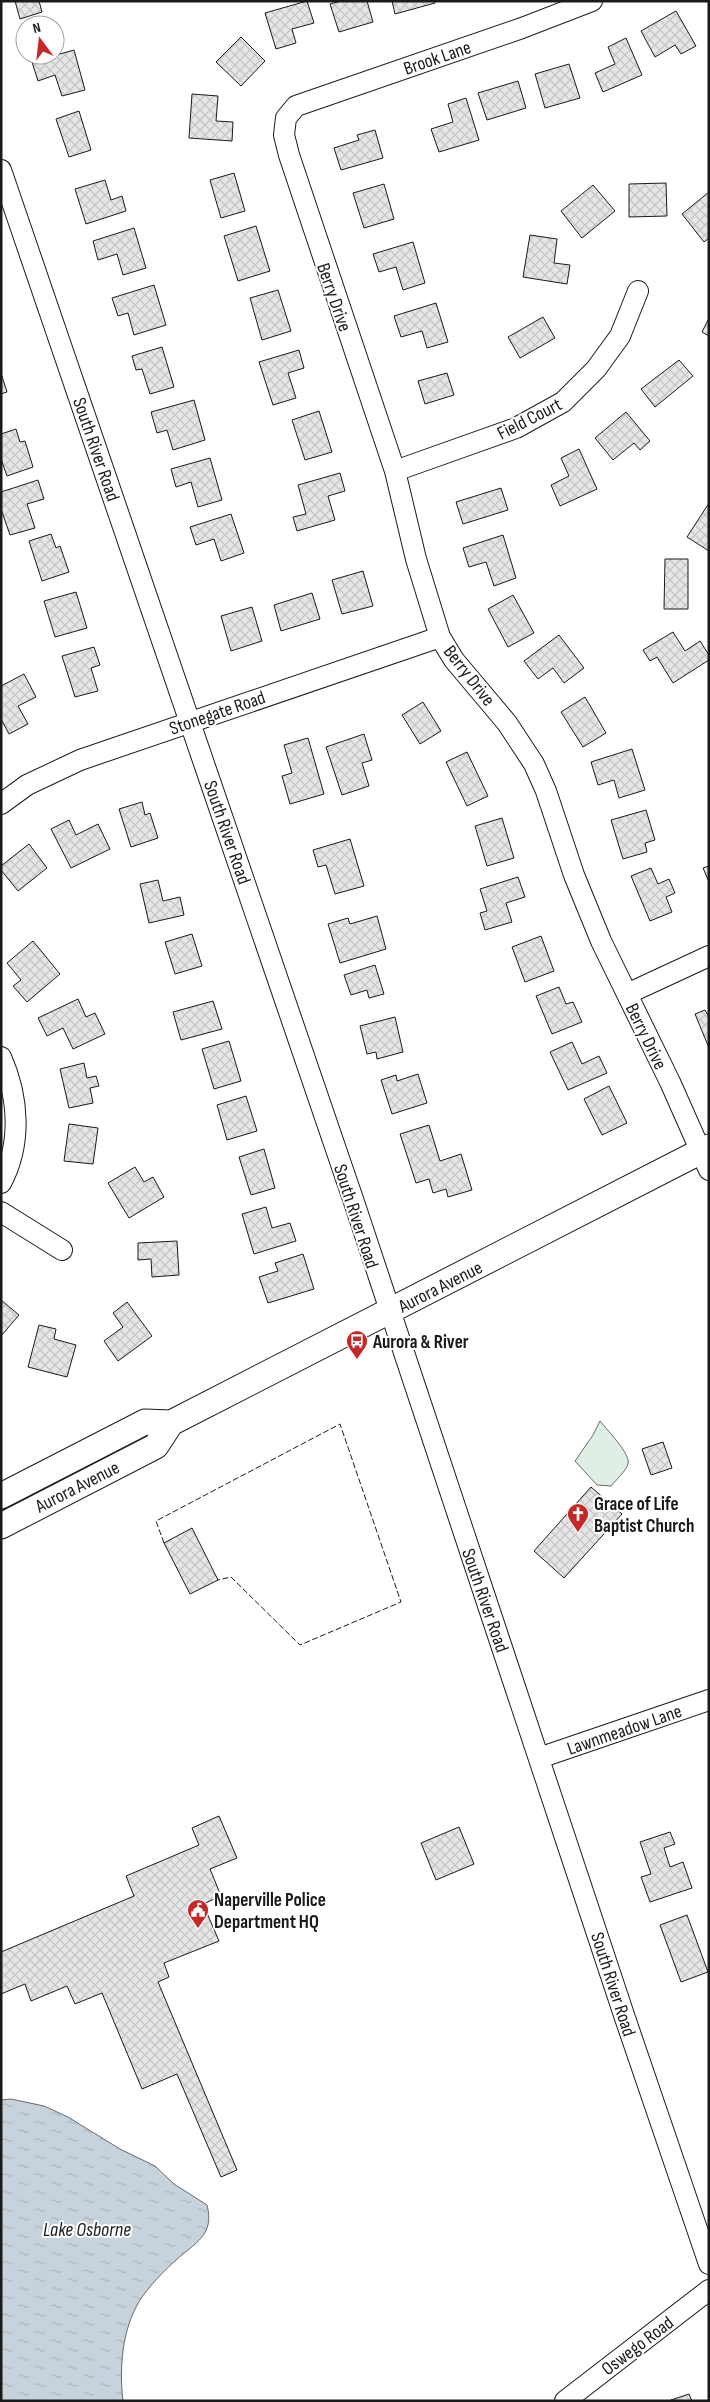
<svg xmlns="http://www.w3.org/2000/svg" width="710" height="2402" font-family="'Sofia Sans Condensed',sans-serif">
  <defs>
    <pattern id="grass-dots" width="8" height="8" patternUnits="userSpaceOnUse" patternTransform="scale(1.25)"><rect width="8" height="8" fill="#e0efe3"/><path d="M2 2h.1M6 6h.1" fill="none" stroke="#c0ccc2" stroke-width="1.8" stroke-linecap="round"/></pattern>
    <pattern id="water-ripples" width="26" height="14" patternUnits="userSpaceOnUse" patternTransform="scale(1.25)"><rect width="26" height="14" fill="#c6d2dc"/><path d="M2 4q2-2 4 0t4 0M15 11q2-2 4 0t4 0" fill="none" stroke="#aab4bc"/></pattern>
    <pattern id="building-cross-hatch" width="8" height="8" patternUnits="userSpaceOnUse" patternTransform="scale(1.25)"><rect width="8" height="8" fill="#e6e6e6"/><path d="M0 0l8 8M0 8l8-8" fill="none" stroke="#c5c5c5"/></pattern>
  </defs>
  <rect width="100%" height="100%" fill="#fff"/>
  <path fill="url(#grass-dots)" stroke="#6a6a6a" d="M 149,1432 L 151,1435 L 1,1514 L 1,1507 Z"/>
  <path fill="#e0efe3" stroke="#6a6a6a" d="M 600,1421 C 607,1430 631,1454 628,1464 C 626,1471 616,1480 611,1486 L 597,1485 L 575,1461 L 593,1435 Z"/>
  <path fill="url(#water-ripples)" stroke="#6a6a6a" d="M 11,2099 L 44,2106 L 68,2117 L 120,2149 L 155,2166 L 174,2184 L 207,2205 C 215,2235 195,2243 176,2260 C 163,2272 150,2285 140,2300 C 122,2329 119,2368 123,2401 L 1,2401 L 1,2100 Z"/>
  <path fill="url(#building-cross-hatch)" stroke="#1a1a1a" d="M 15,1 L 39,1 L 42,12 L 20,19 Z
    M 307,1 L 314,23 L 292,29 L 296,43 L 276,49 L 265,13 Z
    M 341,1 L 367,1 L 373,22 L 339,32 L 330,4 Z
    M 392,1 L 435,1 L 435,3 L 395,14 Z
    M 676,11 L 696,46 L 681,54 L 675,45 L 655,57 L 641,31 Z
    M 241,37 L 265,61 L 241,86 L 216,62 Z
    M 626,38 L 642,75 L 603,92 L 595,73 L 615,64 L 608,47 Z
    M 74,50 L 85,90 L 62,96 L 55,75 L 38,81 L 32,62 Z
    M 569,64 L 580,98 L 545,108 L 535,74 Z
    M 518,81 L 526,108 L 487,120 L 478,93 Z
    M 192,94 L 218,96 L 216,121 L 233,122 L 232,141 L 189,138 Z
    M 466,98 L 479,140 L 439,152 L 431,129 L 453,122 L 448,104 Z
    M 79,111 L 91,150 L 69,157 L 56,119 Z
    M 375,130 L 383,158 L 341,170 L 334,148 L 359,140 L 357,135 Z
    M 234,173 L 245,211 L 221,218 L 210,180 Z
    M 105,180 L 111,200 L 122,196 L 126,211 L 86,224 L 75,189 Z
    M 666,183 L 667,216 L 629,217 L 629,184 Z
    M 384,184 L 394,219 L 364,228 L 353,193 Z
    M 593,185 L 615,211 L 582,238 L 561,211 Z
    M 709,192 L 709,238 L 704,242 L 682,214 Z
    M 256,226 L 270,271 L 238,281 L 224,236 Z
    M 134,228 L 146,268 L 123,275 L 117,254 L 98,260 L 93,241 Z
    M 530,235 L 557,239 L 554,263 L 570,265 L 567,284 L 523,277 Z
    M 413,242 L 425,283 L 403,290 L 396,267 L 379,272 L 373,254 Z
    M 154,285 L 166,325 L 134,335 L 128,313 L 118,316 L 112,298 Z
    M 278,290 L 291,331 L 262,340 L 250,298 Z
    M 436,303 L 448,342 L 427,348 L 422,331 L 401,337 L 394,316 Z
    M 543,317 L 555,338 L 520,358 L 508,337 Z
    M 709,318 L 709,336 L 702,332 Z
    M 162,347 L 174,387 L 150,394 L 142,369 L 136,370 L 132,356 Z
    M 299,350 L 304,368 L 288,373 L 296,398 L 273,405 L 259,362 Z
    M 679,360 L 693,376 L 655,407 L 641,389 Z
    M 1,373 L 7,392 L 1,394 Z
    M 447,373 L 454,395 L 425,404 L 418,381 Z
    M 194,400 L 205,440 L 173,450 L 167,430 L 157,433 L 151,412 Z
    M 319,411 L 332,452 L 305,460 L 292,420 Z
    M 626,412 L 650,441 L 640,450 L 634,443 L 613,460 L 595,438 Z
    M 16,429 L 20,442 L 25,441 L 33,467 L 7,476 L 1,459 L 1,434 Z
    M 579,449 L 597,489 L 560,506 L 551,485 L 569,476 L 561,458 Z
    M 210,458 L 222,500 L 198,507 L 191,482 L 176,487 L 171,469 Z
    M 340,473 L 345,491 L 328,496 L 335,520 L 297,531 L 293,517 L 306,514 L 298,485 Z
    M 38,480 L 44,499 L 27,504 L 35,528 L 10,535 L 1,509 L 1,492 Z
    M 501,488 L 508,510 L 463,524 L 456,502 Z
    M 709,503 L 709,551 L 687,537 Z
    M 231,514 L 244,553 L 221,561 L 214,539 L 196,545 L 190,527 Z
    M 51,534 L 56,548 L 60,546 L 69,572 L 42,581 L 29,541 Z
    M 503,535 L 516,578 L 494,586 L 486,562 L 469,567 L 463,548 Z
    M 665,559 L 688,559 L 688,609 L 664,609 Z
    M 363,571 L 373,606 L 342,614 L 332,580 Z
    M 76,592 L 87,628 L 55,637 L 44,601 Z
    M 312,593 L 320,619 L 281,631 L 274,605 Z
    M 513,595 L 534,633 L 508,647 L 488,609 Z
    M 252,607 L 262,641 L 231,651 L 221,616 Z
    M 673,632 L 685,651 L 700,641 L 709,655 L 709,660 L 673,683 L 657,657 L 650,661 L 643,650 Z
    M 559,635 L 584,668 L 564,683 L 553,668 L 538,679 L 524,661 Z
    M 94,647 L 100,665 L 91,668 L 98,691 L 75,697 L 62,656 Z
    M 24,674 L 36,697 L 18,706 L 28,724 L 9,734 L 1,719 L 1,686 Z
    M 585,697 L 606,733 L 583,747 L 561,712 Z
    M 423,702 L 441,731 L 420,744 L 402,715 Z
    M 364,734 L 372,760 L 362,763 L 369,786 L 342,795 L 326,747 Z
    M 308,738 L 324,794 L 290,804 L 282,776 L 292,773 L 284,745 Z
    M 632,749 L 645,790 L 619,798 L 614,780 L 598,785 L 591,762 Z
    M 467,752 L 488,796 L 467,806 L 446,762 Z
    M 142,802 L 145,815 L 150,813 L 158,838 L 131,847 L 119,809 Z
    M 646,810 L 655,840 L 645,843 L 647,852 L 623,859 L 611,820 Z
    M 502,818 L 514,858 L 487,866 L 475,826 Z
    M 69,820 L 76,835 L 98,824 L 110,849 L 71,868 L 51,829 Z
    M 350,839 L 364,886 L 335,894 L 326,865 L 318,867 L 313,850 Z
    M 29,844 L 47,868 L 18,891 L 1,870 L 1,866 Z
    M 709,866 L 709,882 L 703,868 Z
    M 651,868 L 658,884 L 669,879 L 675,893 L 666,897 L 672,912 L 650,921 L 631,876 Z
    M 518,877 L 525,897 L 506,903 L 512,922 L 485,930 L 480,913 L 487,911 L 480,889 Z
    M 158,880 L 163,901 L 180,897 L 184,915 L 149,923 L 140,884 Z
    M 377,916 L 386,949 L 340,963 L 328,924 L 348,918 L 350,924 Z
    M 192,934 L 202,966 L 175,974 L 165,942 Z
    M 541,936 L 554,971 L 525,982 L 512,947 Z
    M 33,941 L 60,974 L 27,1002 L 13,986 L 21,980 L 7,963 Z
    M 375,965 L 384,994 L 369,998 L 367,990 L 351,995 L 344,975 Z
    M 559,987 L 566,1004 L 573,1002 L 582,1022 L 552,1034 L 536,996 Z
    M 78,999 L 86,1017 L 95,1013 L 105,1034 L 73,1049 L 63,1028 L 47,1036 L 38,1018 Z
    M 213,1001 L 222,1029 L 181,1040 L 173,1012 Z
    M 705,1010 L 709,1017 L 709,1048 L 695,1014 Z
    M 395,1017 L 403,1052 L 377,1059 L 376,1052 L 367,1054 L 360,1026 Z
    M 229,1041 L 241,1081 L 214,1089 L 202,1049 Z
    M 572,1042 L 582,1064 L 599,1056 L 607,1073 L 568,1090 L 550,1052 Z
    M 84,1063 L 87,1078 L 96,1076 L 99,1086 L 90,1088 L 93,1103 L 69,1108 L 60,1069 Z
    M 418,1074 L 427,1103 L 392,1114 L 381,1080 L 396,1075 L 397,1081 Z
    M 609,1086 L 627,1123 L 602,1135 L 584,1099 Z
    M 246,1096 L 257,1131 L 227,1140 L 217,1105 Z
    M 69,1124 L 98,1128 L 93,1164 L 64,1161 Z
    M 429,1125 L 440,1161 L 461,1154 L 472,1190 L 448,1197 L 446,1189 L 433,1193 L 429,1179 L 416,1183 L 400,1134 Z
    M 264,1149 L 275,1188 L 251,1195 L 239,1157 Z
    M 135,1167 L 144,1182 L 153,1177 L 164,1197 L 129,1218 L 108,1183 Z
    M 266,1207 L 272,1228 L 290,1223 L 296,1241 L 254,1254 L 242,1214 Z
    M 177,1241 L 179,1275 L 152,1277 L 151,1259 L 138,1260 L 138,1243 Z
    M 303,1254 L 314,1289 L 268,1303 L 259,1277 L 278,1271 L 275,1263 Z
    M 1,1300 L 19,1315 L 1,1336 Z
    M 127,1302 L 152,1336 L 118,1361 L 104,1341 L 123,1327 L 113,1313 Z
    M 39,1325 L 56,1329 L 54,1339 L 76,1345 L 67,1377 L 28,1367 Z
    M 663,1442 L 672,1468 L 651,1475 L 642,1449 Z
    M 591,1487 L 622,1514 L 564,1578 L 534,1551 Z
    M 192,1528 L 218,1580 L 190,1594 L 164,1543 Z
    M 219,1816 L 237,1858 L 210,1869 L 221,1896 L 203,1904 L 219,1941 L 164,1963 L 169,1977 L 158,1982 L 237,2170 L 221,2177 L 177,2074 L 142,2089 L 102,1993 L 75,2004 L 67,1986 L 31,2001 L 25,1984 L 1,1994 L 1,1952 L 134,1896 L 126,1876 L 199,1845 L 192,1828 Z
    M 459,1827 L 474,1864 L 436,1880 L 421,1843 Z
    M 670,1832 L 675,1844 L 664,1848 L 670,1867 L 683,1862 L 692,1888 L 650,1902 L 641,1877 L 651,1874 L 640,1842 Z
    M 687,1915 L 708,1972 L 681,1982 L 660,1925 Z
    M 689,2394 L 692,2401 L 671,2400 Z"/>
  <g fill="none" stroke-linecap="round" stroke-linejoin="round">
    <g stroke="#1a1a1a" stroke-width="22">
      <path id="minor" d="M 592,1 L 522,28 L 296,106 L 286,118 L 284,135 L 289,155 L 395,471 L 416,559 L 440,637 L 454,660 L 507,723 L 534,764 L 546,791 L 574,875 L 601,941 L 670,1082 L 709,1170
        M 1,170 L 354,1202 L 625,2018 L 709,2264
        M 395,471 L 516,428 L 563,402 L 596,369 L 620,336 L 638,291
        M 1,804 L 27,785 L 80,760 L 440,637
        M 627,994 L 709,956
        M 1,1057 C 19,1097 22,1144 1,1183
        M 1,1212 L 62,1250
        M 539,1758 L 709,1700
        M 565,2401 L 709,2290"/>
    </g>
    <g stroke="#1a1a1a" stroke-width="27">
      <path id="major" d="M 1,1496 L 145,1422 L 171,1423 L 709,1147
        M 1,1526 L 156,1446 L 171,1423"/>
    </g>
    <use href="#minor" stroke="#fff" stroke-width="20"/>
    <use href="#major" stroke="#fff" stroke-width="25"/>
    <path stroke="#1a1a1a" stroke-width="1" stroke-dasharray="6 2.5" stroke-linecap="butt" d="M 164,1543 L 156,1521 L 340,1424 L 401,1602 L 300,1645 L 231,1577 L 218,1580"/>
  </g>
  <defs>
    <g id="bus-pin" transform="scale(1.125)"><path d="M0 17L-7.5 6A9.5 9.5 0 1 1 7.5 6Z" fill="#c62828" stroke="#fff"/><path d="M-5-6H5V4H4V6H2V4H-2V6H-4V4H-5ZM-3.5-4V0h7V-4ZM-3.5 1.2v1.5H-2V1.2ZM2 1.2v1.5H3.5V1.2Z" fill="#fff"/></g>
    <g id="church-pin" transform="scale(1.125)"><path d="M0 17L-7.5 6A9.5 9.5 0 1 1 7.5 6Z" fill="#c62828" stroke="#fff"/><path d="M-1.2-6h2.4v3.5h3.3v2.4h-3.3V6h-2.4V-.1h-3.3v-2.4h3.3Z" fill="#fff"/></g>
    <g id="civic-pin" transform="scale(1.125)"><path d="M0 17L-7.5 6A9.5 9.5 0 1 1 7.5 6Z" fill="#c62828" stroke="#fff"/><path d="M-.6-6.5H3V-4.5H.6V-3L4-1V1h2V6H-6V1h2V-1L-.6-3ZM-1.2 2.5V6h2.4V2.5Z" fill="#fff"/></g>
  </defs>
  <g fill-rule="evenodd">
    <use href="#bus-pin" x="357" y="1341"/>
    <use href="#church-pin" x="578" y="1514"/>
    <use href="#civic-pin" x="198" y="1910"/>
  </g>
  <g text-anchor="middle" stroke-width="4" stroke-linejoin="round" paint-order="stroke">
    <g font-size="19" fill="#1a1a1a" stroke="#fff">
      <text transform="translate(437 57) rotate(-19)" y="7">Brook Lane</text>
      <text transform="translate(335 297) rotate(71)" y="7">Berry Drive</text>
      <text transform="translate(529 418) rotate(-27)" y="7">Field Court</text>
      <text transform="translate(97 449) rotate(71)" y="7">South River Road</text>
      <text transform="translate(470 675) rotate(52)" y="7">Berry Drive</text>
      <text transform="translate(217 712) rotate(-19)" y="7">Stonegate Road</text>
      <text transform="translate(228 832) rotate(71)" y="7">South River Road</text>
      <text transform="translate(647 1036) rotate(64)" y="7">Berry Drive</text>
      <text transform="translate(357 1216) rotate(72)" y="7">South River Road</text>
      <text transform="translate(440 1286) rotate(-27)" y="7">Aurora Avenue</text>
      <text transform="translate(77 1486) rotate(-27)" y="7">Aurora Avenue</text>
      <text transform="translate(486 1600) rotate(71)" y="7">South River Road</text>
      <text transform="translate(624 1729) rotate(-19)" y="7">Lawnmeadow Lane</text>
      <text transform="translate(614 1984) rotate(72)" y="7">South River Road</text>
      <text transform="translate(637 2345) rotate(-37)" y="7">Oswego Road</text>
    </g>
    <g font-size="19" font-weight="bold" fill="#1a1a1a" stroke="#fff" text-anchor="start">
      <text x="373" y="1348">Aurora &amp; River</text>
      <text x="594" y="1510">Grace of Life<tspan x="594" dy="22">Baptist Church</tspan></text>
      <text x="214" y="1906">Naperville Police<tspan x="214" dy="22">Department HQ</tspan></text>
    </g>
    <g font-size="20" font-style="italic" fill="#1a1a1a" stroke="#fff">
      <text x="87" y="2236">Lake Osborne</text>
    </g>
  </g>
  <rect width="710" height="2402" fill="none" stroke="#1a1a1a" stroke-width="5"/>
  <g transform="translate(40 40) rotate(345)"><circle r="24" fill="#ffffff" stroke="#a3a3a3"/>
  <path d="M0-4L9 19L0 12L-9 19Z" fill="#c62828"/>
  <text y="-8" font-size="14" font-weight="bold" text-anchor="middle" fill="#1a1a1a">N</text>
  </g>
</svg>
